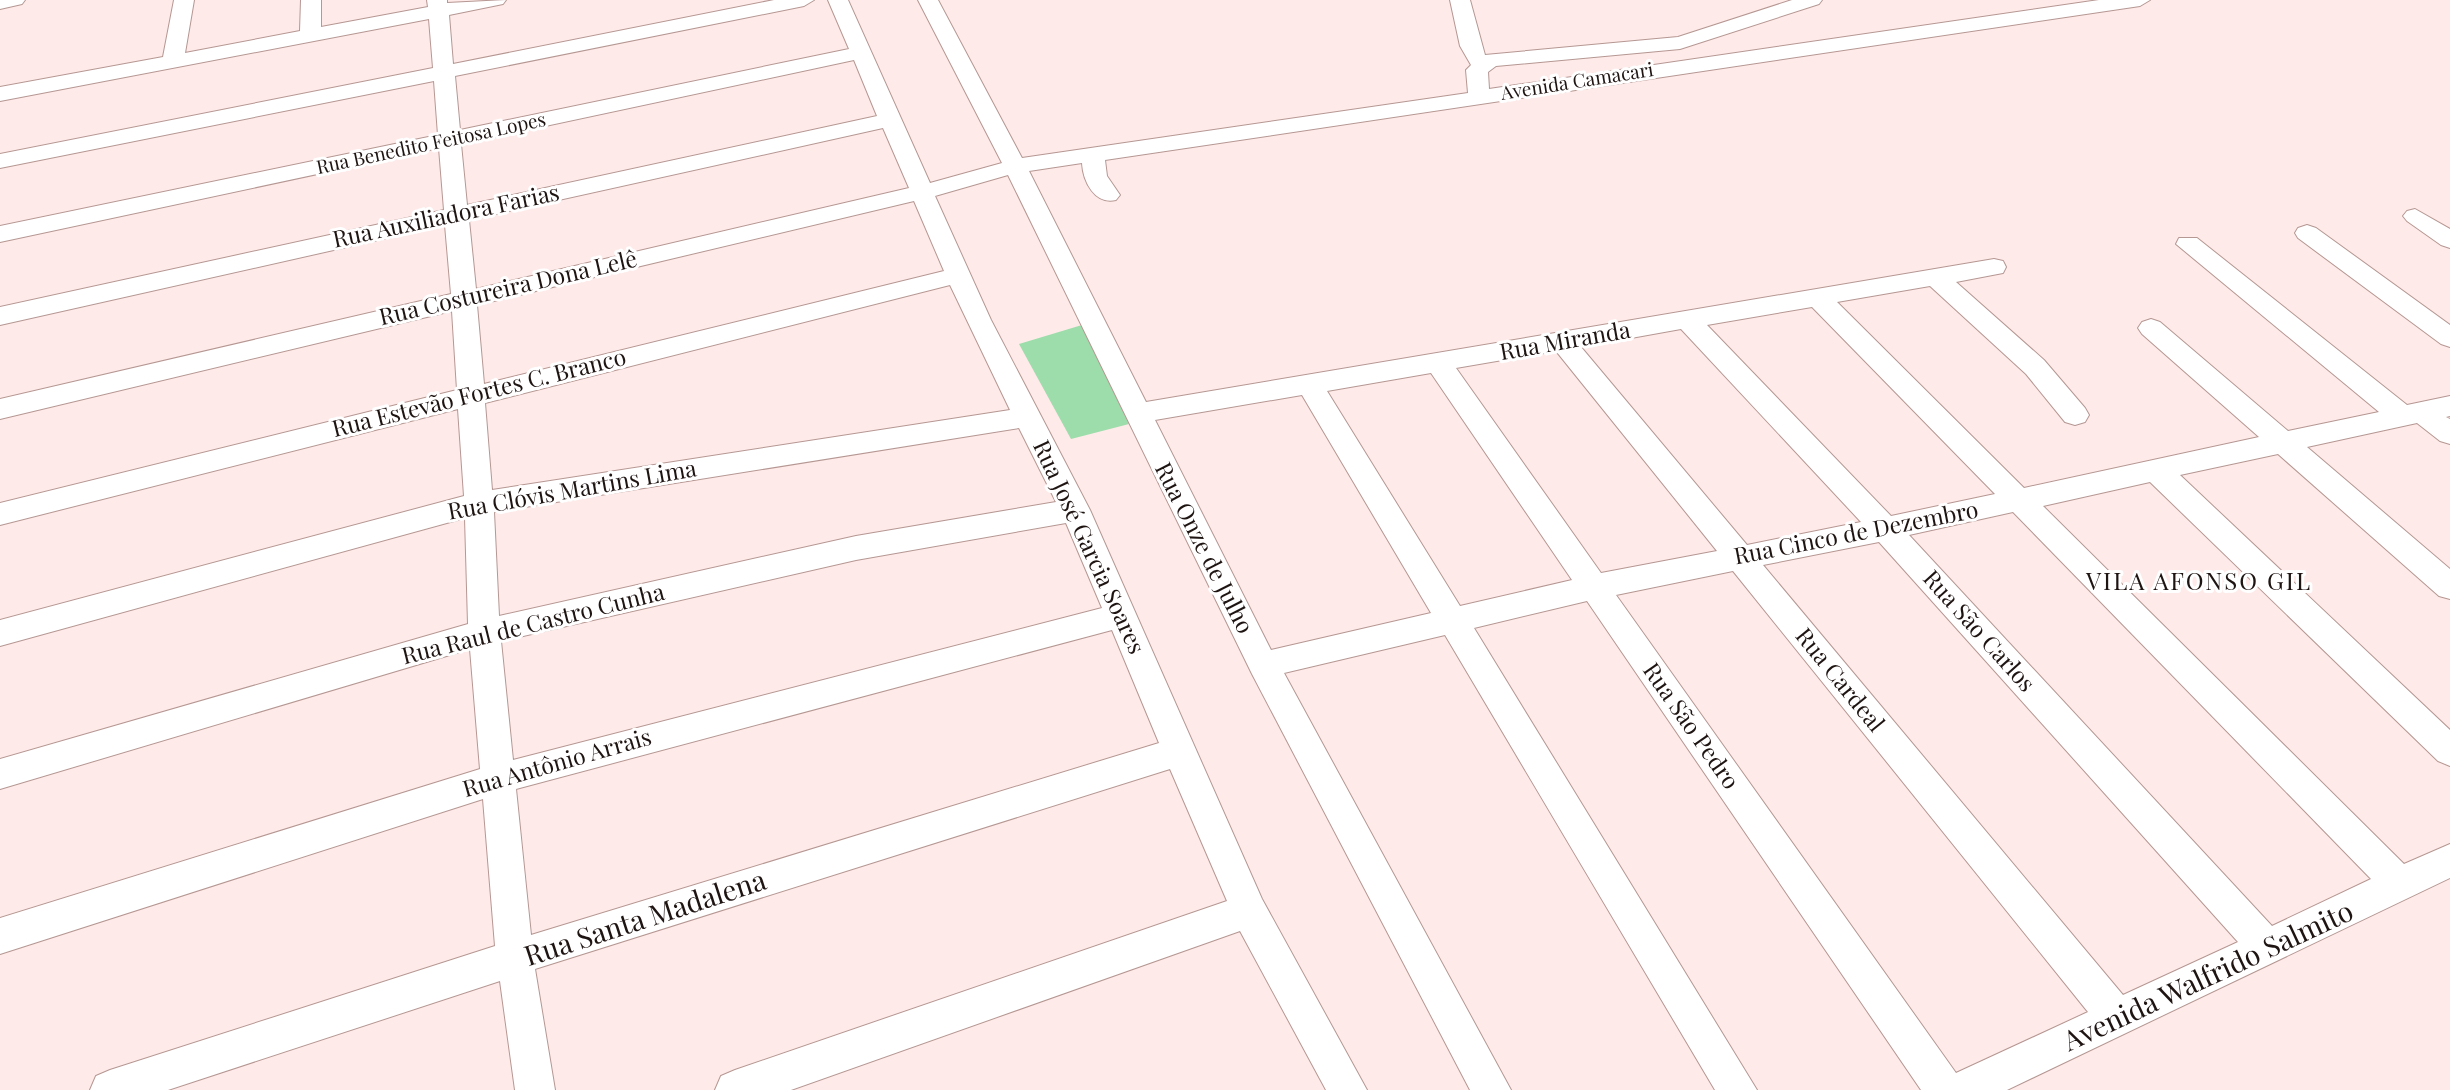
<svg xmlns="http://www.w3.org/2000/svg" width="2450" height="1090" font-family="'Playfair Display',serif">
  <rect width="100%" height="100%" fill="#feeae8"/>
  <path fill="#9cddab" d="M 1082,325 L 1129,424 L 1071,439 L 1019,344 Z"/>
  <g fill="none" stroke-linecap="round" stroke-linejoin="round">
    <g stroke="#b59793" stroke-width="2">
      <path id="minor" d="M 0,0 L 25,0 L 22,4 L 0,9 Z
        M 174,0 L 194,0 L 185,53 L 300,31 L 301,0 L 321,0 L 321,27 L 428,7 L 427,0 L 447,0 L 447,3 L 506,0 L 503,4 L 449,15 L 453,64 L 774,0 L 814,0 L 804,6 L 455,76 L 460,130 L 849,49 L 828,0 L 848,0 L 930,183 L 1002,163 L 918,0 L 938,0 L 1022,158 L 1468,93 L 1466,70 L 1471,65 L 1460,46 L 1450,0 L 1470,0 L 1485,55 L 1678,37 L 1792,0 L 1822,0 L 1819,4 L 1680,49 L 1496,66 L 1488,72 L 1489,89 L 2099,0 L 2150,0 L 2140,6 L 1105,160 L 1107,176 L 1120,195 L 1116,200 C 1095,205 1083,182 1082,163 L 1029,171 L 1146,402 L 1994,259 L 2003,261 L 2006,267 L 2003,273 L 1956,282 L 2044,360 L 2085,408 L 2089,415 L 2085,422 L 2075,425 L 2065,422 L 2026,374 L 1930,286 L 1837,302 L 2024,488 L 2259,437 L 2142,334 L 2138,328 L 2142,322 L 2151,319 L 2160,322 L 2288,431 L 2379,412 L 2176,244 L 2179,238 L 2197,238 L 2407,405 L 2450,396 L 2450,416 L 2446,417 L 2450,419 L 2450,444 L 2440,441 L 2417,423 L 2307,447 L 2450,569 L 2450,599 L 2439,596 L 2278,454 L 2180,475 L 2450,730 L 2450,766 L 2438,761 L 2150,482 L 2043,506 L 2404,864 L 2450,844 L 2450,878 L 2007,1090 L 1921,1090 L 1587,601 L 1474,628 L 1757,1090 L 1715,1090 L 1445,635 L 1284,673 L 1511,1090 L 1470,1090 L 1252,674 L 1008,175 L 935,196 L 991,320 L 1090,510 L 1262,899 L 1367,1090 L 1326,1090 L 1240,931 L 791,1090 L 715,1090 L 721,1076 L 735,1070 L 1227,901 L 1170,769 L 535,969 L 555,1090 L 515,1090 L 500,981 L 168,1090 L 90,1090 L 96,1076 L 110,1070 L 495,946 L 483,799 L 0,954 L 0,918 L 480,769 L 470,649 L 0,789 L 0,759 L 468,624 L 465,518 L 0,646 L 0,620 L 464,496 L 458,409 L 0,525 L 0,503 L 457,390 L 452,311 L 0,419 L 0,399 L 451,294 L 445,225 L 0,325 L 0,307 L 444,210 L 439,148 L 0,242 L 0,226 L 438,135 L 434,81 L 0,168 L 0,154 L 433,68 L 429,19 L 0,101 L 0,87 L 163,57 ZM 854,60 L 877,116 L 467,205 L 461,144 ZM 883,128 L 909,188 L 476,289 L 469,220 ZM 914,201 L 944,271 L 484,384 L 477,305 ZM 950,285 L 1010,410 L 492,490 L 485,403 ZM 1812,307 L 1995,494 L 1891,516 L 1707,325 ZM 1681,329 L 1861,522 L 1747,545 L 1581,347 ZM 1556,351 L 1717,551 L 1601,573 L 1456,368 ZM 1431,373 L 1572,580 L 1460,606 L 1327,391 ZM 1302,395 L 1431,613 L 1271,650 L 1155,420 ZM 1019,428 L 1056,502 L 856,536 L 499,616 L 494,512 ZM 2013,512 L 2371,879 L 2272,926 L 1909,535 ZM 1066,523 L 1102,608 L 513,760 L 501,641 L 856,560 ZM 1879,542 L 2238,942 L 2123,995 L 1763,565 ZM 1733,571 L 2088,1012 L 1956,1073 L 1616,595 ZM 1112,630 L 1159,743 L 531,935 L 516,789 Z
        M 2415,209 L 2450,229 L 2450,248 L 2441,245 L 2407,221 L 2403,216 L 2407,211 Z
        M 2307,225 L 2316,228 L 2450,325 L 2450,347 L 2441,344 L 2298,238 L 2295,233 L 2298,228 Z"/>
    </g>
    <use href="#minor" fill="#fff" fill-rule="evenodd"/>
  </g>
  <g text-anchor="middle" stroke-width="6" stroke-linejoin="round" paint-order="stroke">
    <g font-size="19" fill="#1e1412" stroke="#fff">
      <text transform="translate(1577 81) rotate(-9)" y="7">Avenida Camacari</text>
      <text transform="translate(431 143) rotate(-12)" y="7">Rua Benedito Feitosa Lopes</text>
    </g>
    <g font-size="23" fill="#1e1412" stroke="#fff">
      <text transform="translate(446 216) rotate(-12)" y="8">Rua Auxiliadora Farias</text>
      <text transform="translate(508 288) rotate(-13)" y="8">Rua Costureira Dona Lelê</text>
      <text transform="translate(1565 341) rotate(-10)" y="8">Rua Miranda</text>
      <text transform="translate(479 393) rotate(-14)" y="8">Rua Estevão Fortes C. Branco</text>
      <text transform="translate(572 490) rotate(-10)" y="8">Rua Clóvis Martins Lima</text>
      <text transform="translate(1856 533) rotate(-11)" y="8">Rua Cinco de Dezembro</text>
      <text transform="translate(1089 547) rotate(65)" y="8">Rua José Garcia Soares</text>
      <text transform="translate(1204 548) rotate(63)" y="8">Rua Onze de Julho</text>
      <text transform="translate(533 624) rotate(-14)" y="8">Rua Raul de Castro Cunha</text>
      <text transform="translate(1979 631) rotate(48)" y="8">Rua São Carlos</text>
      <text transform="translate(1840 680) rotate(51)" y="8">Rua Cardeal</text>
      <text transform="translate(1691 726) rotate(55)" y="8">Rua São Pedro</text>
      <text transform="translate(557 763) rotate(-16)" y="8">Rua Antônio Arrais</text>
    </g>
    <g font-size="24" letter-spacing="2" fill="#1e1412" stroke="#fff">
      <text x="2199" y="590">VILA AFONSO GIL</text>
    </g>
    <g font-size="28" fill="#1e1412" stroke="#fff">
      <text transform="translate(645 918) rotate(-18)" y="10">Rua Santa Madalena</text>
      <text transform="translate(2208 976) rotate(-25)" y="10">Avenida Walfrido Salmito</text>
    </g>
  </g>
</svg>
